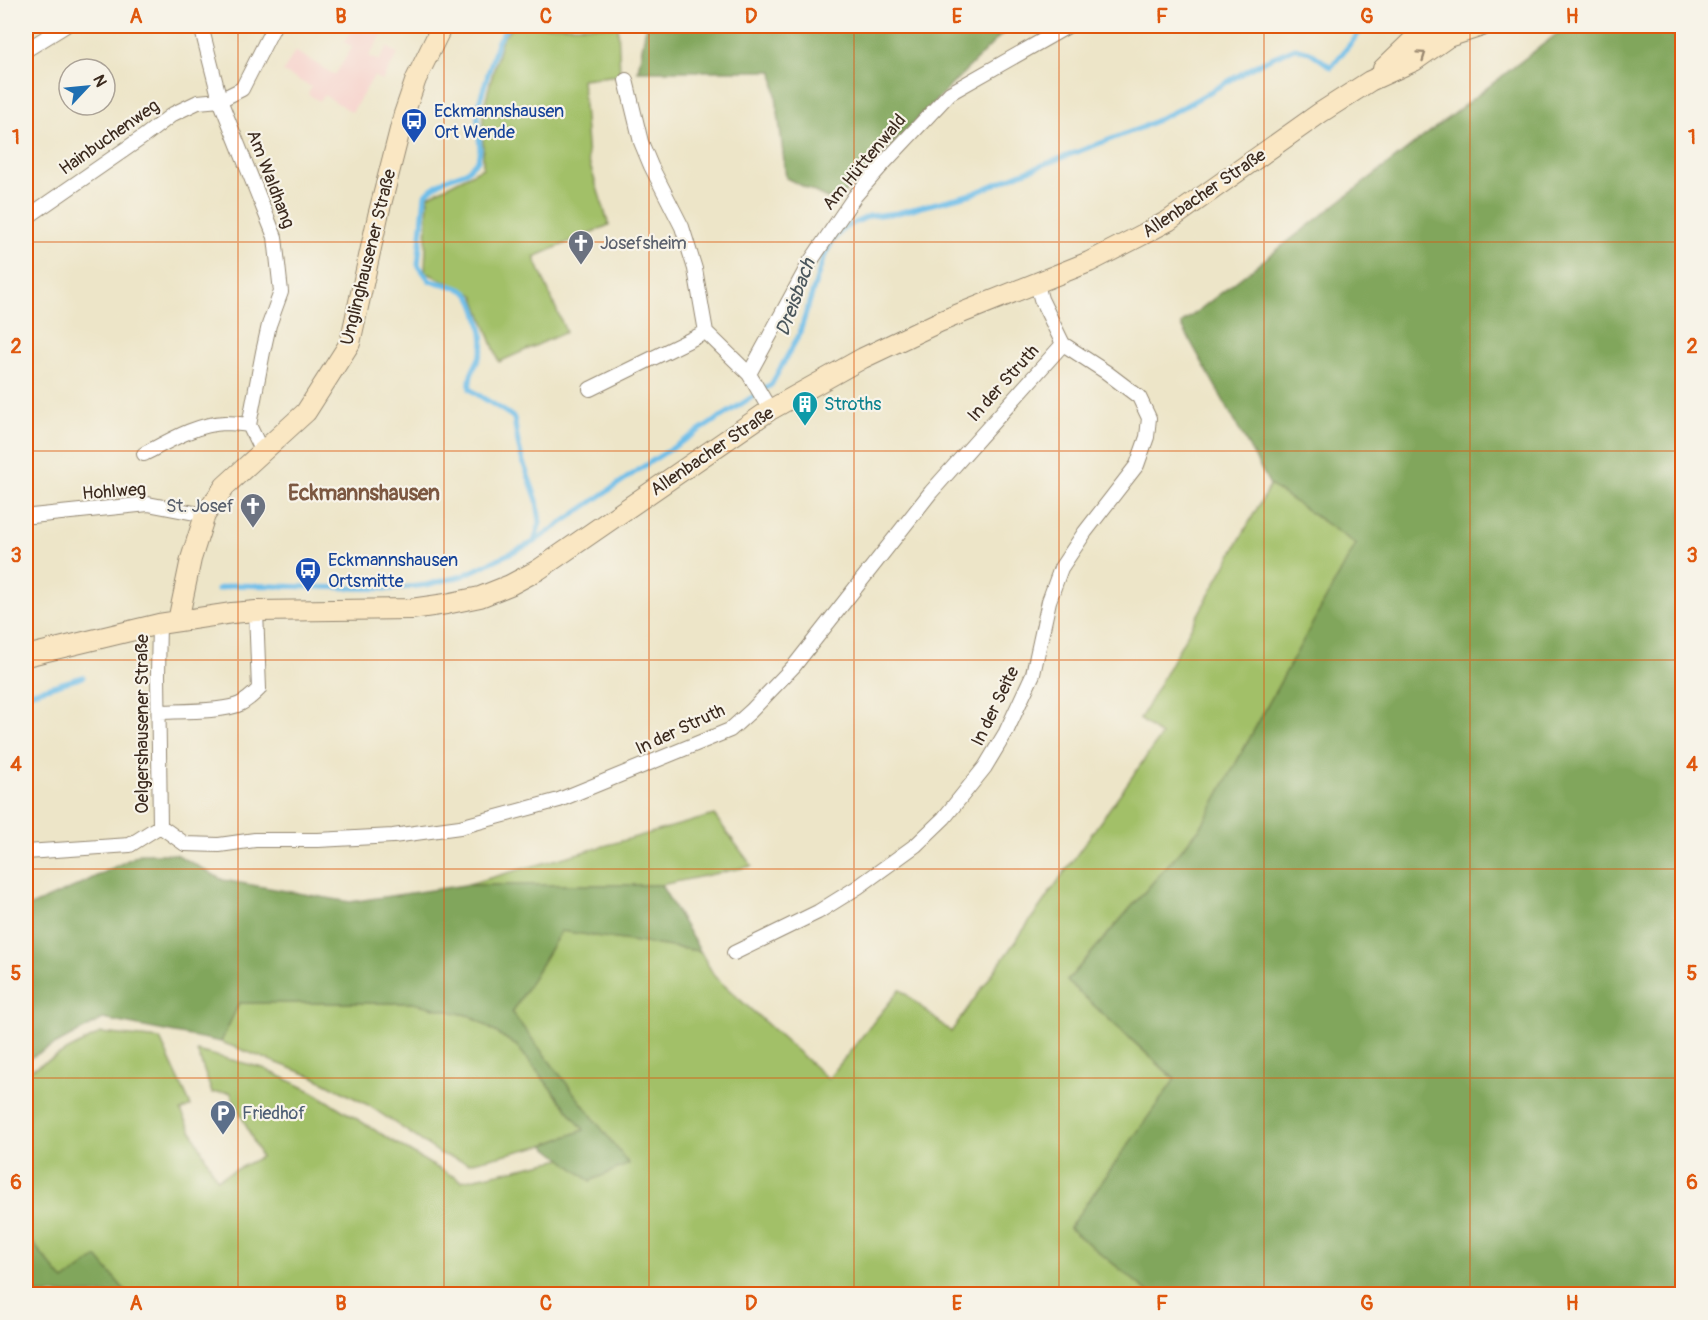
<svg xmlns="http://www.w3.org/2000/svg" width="1708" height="1320" font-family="Pangolin,sans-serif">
  <rect width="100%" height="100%" fill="#f7f3e8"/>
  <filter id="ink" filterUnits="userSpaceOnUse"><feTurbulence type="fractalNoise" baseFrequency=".0167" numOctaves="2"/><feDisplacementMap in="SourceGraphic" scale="12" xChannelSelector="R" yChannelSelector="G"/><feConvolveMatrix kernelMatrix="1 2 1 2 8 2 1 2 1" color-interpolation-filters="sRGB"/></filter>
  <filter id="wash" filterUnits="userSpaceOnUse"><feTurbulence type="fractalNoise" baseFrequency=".008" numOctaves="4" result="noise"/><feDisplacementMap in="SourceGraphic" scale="24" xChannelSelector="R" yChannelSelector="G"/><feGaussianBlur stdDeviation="1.35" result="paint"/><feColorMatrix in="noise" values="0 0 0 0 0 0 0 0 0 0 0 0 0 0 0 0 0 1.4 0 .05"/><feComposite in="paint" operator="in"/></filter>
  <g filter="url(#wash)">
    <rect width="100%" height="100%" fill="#ede5c8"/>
    <path fill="#f7d0ca" d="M 354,26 L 387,26 L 369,56 L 379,61 L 387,47 L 398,54 L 382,81 L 374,76 L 352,112 L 324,95 L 319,101 L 308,94 L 311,87 L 283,72 L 295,51 L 335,75 L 352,47 L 344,42 Z"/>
    <path fill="#a2c068" stroke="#6e7543" stroke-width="1.5" d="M 513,26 L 618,26 L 620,75 L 582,79 L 588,159 L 609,225 L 534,257 L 566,332 L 499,362 L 474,295 L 425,272 L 428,196 L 483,168 L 483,110 L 502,39 Z
      M 1270,485 L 1356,544 L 1201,827 L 1067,981 L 1175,1080 L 1069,1228 L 1151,1294 L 128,1294 L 97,1258 L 64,1281 L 26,1235 L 26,1072 L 101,1033 L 160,1039 L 191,1106 L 181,1111 L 217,1179 L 261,1157 L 230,1092 L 212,1093 L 197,1051 L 263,1068 L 313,1092 L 430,1164 L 462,1181 L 562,1159 L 590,1181 L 628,1164 L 512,1013 L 561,931 L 700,951 L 715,977 L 828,1079 L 900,989 L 951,1032 L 1161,736 L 1140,719 Z
      M 714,815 L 752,866 L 661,885 L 465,885 Z
      M 239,1003 L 413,1003 L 471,1016 L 517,1046 L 584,1130 L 544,1145 L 469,1163 L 441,1154 L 368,1105 L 312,1076 L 221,1042 Z"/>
    <path fill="#81a65c" stroke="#5e683d" stroke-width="1.5" d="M 646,26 L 1010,26 L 835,202 L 786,178 L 773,71 L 638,71 Z
      M 1567,26 L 1682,26 L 1682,1294 L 1151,1294 L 1069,1228 L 1175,1079 L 1067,981 L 1201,827 L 1356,544 L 1270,485 L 1181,324 Z
      M 140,854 L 176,854 L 223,880 L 350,902 L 465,885 L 661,885 L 700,951 L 561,931 L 512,1013 L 629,1164 L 590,1181 L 544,1145 L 584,1130 L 517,1046 L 471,1016 L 413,1003 L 239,1003 L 221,1042 L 103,1019 L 26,1060 L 26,908 L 79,885 Z
      M 26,1235 L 64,1281 L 97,1257 L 128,1294 L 26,1294 Z"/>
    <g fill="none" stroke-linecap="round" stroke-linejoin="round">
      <path stroke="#6ebee9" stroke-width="5" d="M 508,26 L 498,41 L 477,110 L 480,149 L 478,160 L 466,172 L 446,179 L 431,189 L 425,195 L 418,265 L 430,281 C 441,284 456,285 466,292 C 476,299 485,337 482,349 C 478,366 468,371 470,389 C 484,400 500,407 514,418 L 518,443 L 523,462 L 537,500 L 540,523 L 534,542
        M 218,589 L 233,585 L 391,589 L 426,585 L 462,576 L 534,542 L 644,466 L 771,385 L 799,335 L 823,259 L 832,242 L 844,228 L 869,216 L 897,213 L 972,194 L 1019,174 L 1143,127 L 1185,106 L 1264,61 L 1295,48 L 1310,52 L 1331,67 L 1365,26
        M 26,694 L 83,677"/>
    </g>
  </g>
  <g filter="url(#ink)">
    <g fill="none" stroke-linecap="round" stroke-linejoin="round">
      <g stroke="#948873" stroke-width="16">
        <path id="minor" d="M 201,26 L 220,100 L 275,237 L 281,292 L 269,325 L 263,352 L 249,425 L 262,452
          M 26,50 L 65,26
          M 626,80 L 641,142 L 651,166 L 682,227 L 695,269 L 706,332 L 749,374 L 770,410
          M 26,218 L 143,137 L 173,114 L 198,102 L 220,100 L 242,89 L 274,26
          M 749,374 L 810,262 L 855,196 L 884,163 L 950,93 L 1068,26
          M 590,389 L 706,332
          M 144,454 C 169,441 196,424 225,423 C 233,423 241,424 249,425
          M 26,516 L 32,516 L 148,504 L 205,515
          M 159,712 C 179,711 224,712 240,704 C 248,700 253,695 259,689 L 256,611
          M 160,826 L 185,844 L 219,845 L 255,840 L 318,840 L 393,836 L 460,827 L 559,800 L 730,730 L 751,711 L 794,666 L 931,492 L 1063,344 L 1041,299 L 1037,284
          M 26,852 L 130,845 L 160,826 L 158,675 L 159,624
          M 734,953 L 818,912 L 858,887 L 916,845 L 944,818 L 985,767 L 1006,732 L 1033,674 L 1049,601 L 1061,568 L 1085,532 L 1137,465 L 1147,437 L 1149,418 L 1139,397 L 1106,372 L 1063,344"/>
      </g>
      <g stroke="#948873" stroke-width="22">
        <path id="secondary" d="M 1383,69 L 1411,42 L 1434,26
          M 178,621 L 191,559 L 205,515 L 225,486 L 306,412 L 350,343 L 378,216 L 404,114 L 416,79 L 442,26
          M 26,656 L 159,624 L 232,613 L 256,611 L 411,609 L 446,604 L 480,597 L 510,585 L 538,570 L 770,410 L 863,358 L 939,322 L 1089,262 L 1138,237 L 1168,221 L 1320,113 L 1370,81 L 1414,61 L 1448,37 L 1482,26"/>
      </g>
      <use href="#minor" stroke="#fff" stroke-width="14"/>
      <use href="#secondary" stroke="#fae7c3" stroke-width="20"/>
    </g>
    <defs><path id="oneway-chevron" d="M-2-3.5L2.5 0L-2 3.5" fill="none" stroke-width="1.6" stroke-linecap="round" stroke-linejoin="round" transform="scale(1.5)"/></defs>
    <use stroke="#9a8870" href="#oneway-chevron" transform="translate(1422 55) rotate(-35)"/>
  </g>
  <path fill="none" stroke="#df570d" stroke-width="1.5" stroke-opacity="0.55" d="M 238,26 L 238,1294M 444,26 L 444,1294M 649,26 L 649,1294M 854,26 L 854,1294M 1059,26 L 1059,1294M 1264,26 L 1264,1294M 1470,26 L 1470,1294M 26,242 L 1682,242M 26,451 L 1682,451M 26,660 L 1682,660M 26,869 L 1682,869M 26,1078 L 1682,1078"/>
  <defs>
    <g id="bus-pin" transform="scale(1.35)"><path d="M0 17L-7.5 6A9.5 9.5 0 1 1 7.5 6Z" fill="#1a4fb4" stroke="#f7f3e8"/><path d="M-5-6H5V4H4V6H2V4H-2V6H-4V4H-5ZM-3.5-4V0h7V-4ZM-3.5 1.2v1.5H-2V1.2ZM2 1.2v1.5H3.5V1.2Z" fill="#fff"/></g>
    <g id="church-pin" transform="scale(1.35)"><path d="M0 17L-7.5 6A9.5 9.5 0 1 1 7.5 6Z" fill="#6b7280" stroke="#f7f3e8"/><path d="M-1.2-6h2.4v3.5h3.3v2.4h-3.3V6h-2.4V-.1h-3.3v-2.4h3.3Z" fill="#fff"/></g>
    <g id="building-pin" transform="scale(1.35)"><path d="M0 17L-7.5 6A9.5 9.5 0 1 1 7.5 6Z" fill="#0f9aa8" stroke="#f7f3e8"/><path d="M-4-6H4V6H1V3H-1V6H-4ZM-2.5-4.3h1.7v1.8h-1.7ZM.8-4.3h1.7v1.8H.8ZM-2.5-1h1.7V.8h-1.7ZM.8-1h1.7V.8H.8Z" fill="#fff"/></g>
    <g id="parking-pin" transform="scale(1.35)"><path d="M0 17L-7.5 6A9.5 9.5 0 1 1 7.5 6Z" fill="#5c6f8a" stroke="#f7f3e8"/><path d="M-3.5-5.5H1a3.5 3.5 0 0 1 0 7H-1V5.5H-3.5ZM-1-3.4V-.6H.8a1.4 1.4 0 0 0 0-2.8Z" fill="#fff"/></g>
  </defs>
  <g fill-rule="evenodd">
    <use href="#bus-pin" x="414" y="121"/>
    <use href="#church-pin" x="581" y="243"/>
    <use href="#building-pin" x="805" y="404"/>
    <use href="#church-pin" x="253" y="506"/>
    <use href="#bus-pin" x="308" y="570"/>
    <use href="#parking-pin" x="223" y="1113"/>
  </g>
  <g text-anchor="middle" stroke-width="4.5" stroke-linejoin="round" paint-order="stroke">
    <g font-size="18" fill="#164399" stroke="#f7f3e8" text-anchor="start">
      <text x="434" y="117">Eckmannshausen<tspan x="434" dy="21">Ort Wende</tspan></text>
      <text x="328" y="566">Eckmannshausen<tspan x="328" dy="21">Ortsmitte</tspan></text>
    </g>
    <g font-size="18" fill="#3b2a1e" stroke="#f7f3e8">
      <text transform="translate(109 137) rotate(-35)" y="6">Hainbuchenweg</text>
      <text transform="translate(864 162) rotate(-50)" y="6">Am Hüttenwald</text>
      <text transform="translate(271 179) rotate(69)" y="6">Am Waldhang</text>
      <text transform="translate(1204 193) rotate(-34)" y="6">Allenbacher Straße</text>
      <text transform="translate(368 257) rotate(-76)" y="6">Unglinghausener Straße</text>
      <text transform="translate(1003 383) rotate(-48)" y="6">In der Struth</text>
      <text transform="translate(712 451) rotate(-34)" y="6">Allenbacher Straße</text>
      <text transform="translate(114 491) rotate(-4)" y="6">Hohlweg</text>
      <text transform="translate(995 706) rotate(-64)" y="6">In der Seite</text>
      <text transform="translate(142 724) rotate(-90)" y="6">Oelgershausener Straße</text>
      <text transform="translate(680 729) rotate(-25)" y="6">In der Struth</text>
    </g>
    <g font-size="18" fill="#5b616d" stroke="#f7f3e8" text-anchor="start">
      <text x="600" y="249">Josefsheim</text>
      <text x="234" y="512" text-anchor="end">St. Josef</text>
    </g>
    <g font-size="18" fill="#0d838f" stroke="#f7f3e8" text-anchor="start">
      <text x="824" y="410">Stroths</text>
    </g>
    <g font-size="18" fill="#4e5e75" stroke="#f7f3e8" text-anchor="start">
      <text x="242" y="1119">Friedhof</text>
    </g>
    <g font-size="20" font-style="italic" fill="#4a565b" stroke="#f7f3e8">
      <text transform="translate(795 297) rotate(-70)" y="7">Dreisbach</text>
    </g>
    <g font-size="21" font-weight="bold" fill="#7c5841" stroke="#f7f3e8">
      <text x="364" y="500">Eckmannshausen</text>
    </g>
  </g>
  <rect width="1708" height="1320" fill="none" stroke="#f7f3e8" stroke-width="66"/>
  <g transform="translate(87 87) rotate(64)"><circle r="28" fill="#f7f3e8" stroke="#aca397" stroke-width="1.5"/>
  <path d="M0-4.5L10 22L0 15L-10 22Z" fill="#1f6fb2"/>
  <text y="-9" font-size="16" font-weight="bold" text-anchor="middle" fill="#3b2a1e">N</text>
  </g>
  <rect x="33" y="33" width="1642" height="1254" fill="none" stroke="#df570d" stroke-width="2"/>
  <g font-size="20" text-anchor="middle" font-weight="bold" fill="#df570d">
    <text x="136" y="23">A</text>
    <text x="341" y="23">B</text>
    <text x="546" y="23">C</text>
    <text x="751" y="23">D</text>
    <text x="957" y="23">E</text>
    <text x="1162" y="23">F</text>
    <text x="1367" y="23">G</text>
    <text x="1572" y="23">H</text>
    <text x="16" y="144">1</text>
    <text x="1692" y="144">1</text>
    <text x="16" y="353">2</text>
    <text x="1692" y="353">2</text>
    <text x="16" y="562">3</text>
    <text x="1692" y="562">3</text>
    <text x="16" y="771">4</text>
    <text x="1692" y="771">4</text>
    <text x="16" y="980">5</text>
    <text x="1692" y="980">5</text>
    <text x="16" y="1189">6</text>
    <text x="1692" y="1189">6</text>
    <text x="136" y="1310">A</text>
    <text x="341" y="1310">B</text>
    <text x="546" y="1310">C</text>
    <text x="751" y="1310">D</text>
    <text x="957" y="1310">E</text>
    <text x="1162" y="1310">F</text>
    <text x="1367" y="1310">G</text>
    <text x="1572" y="1310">H</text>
  </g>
</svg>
